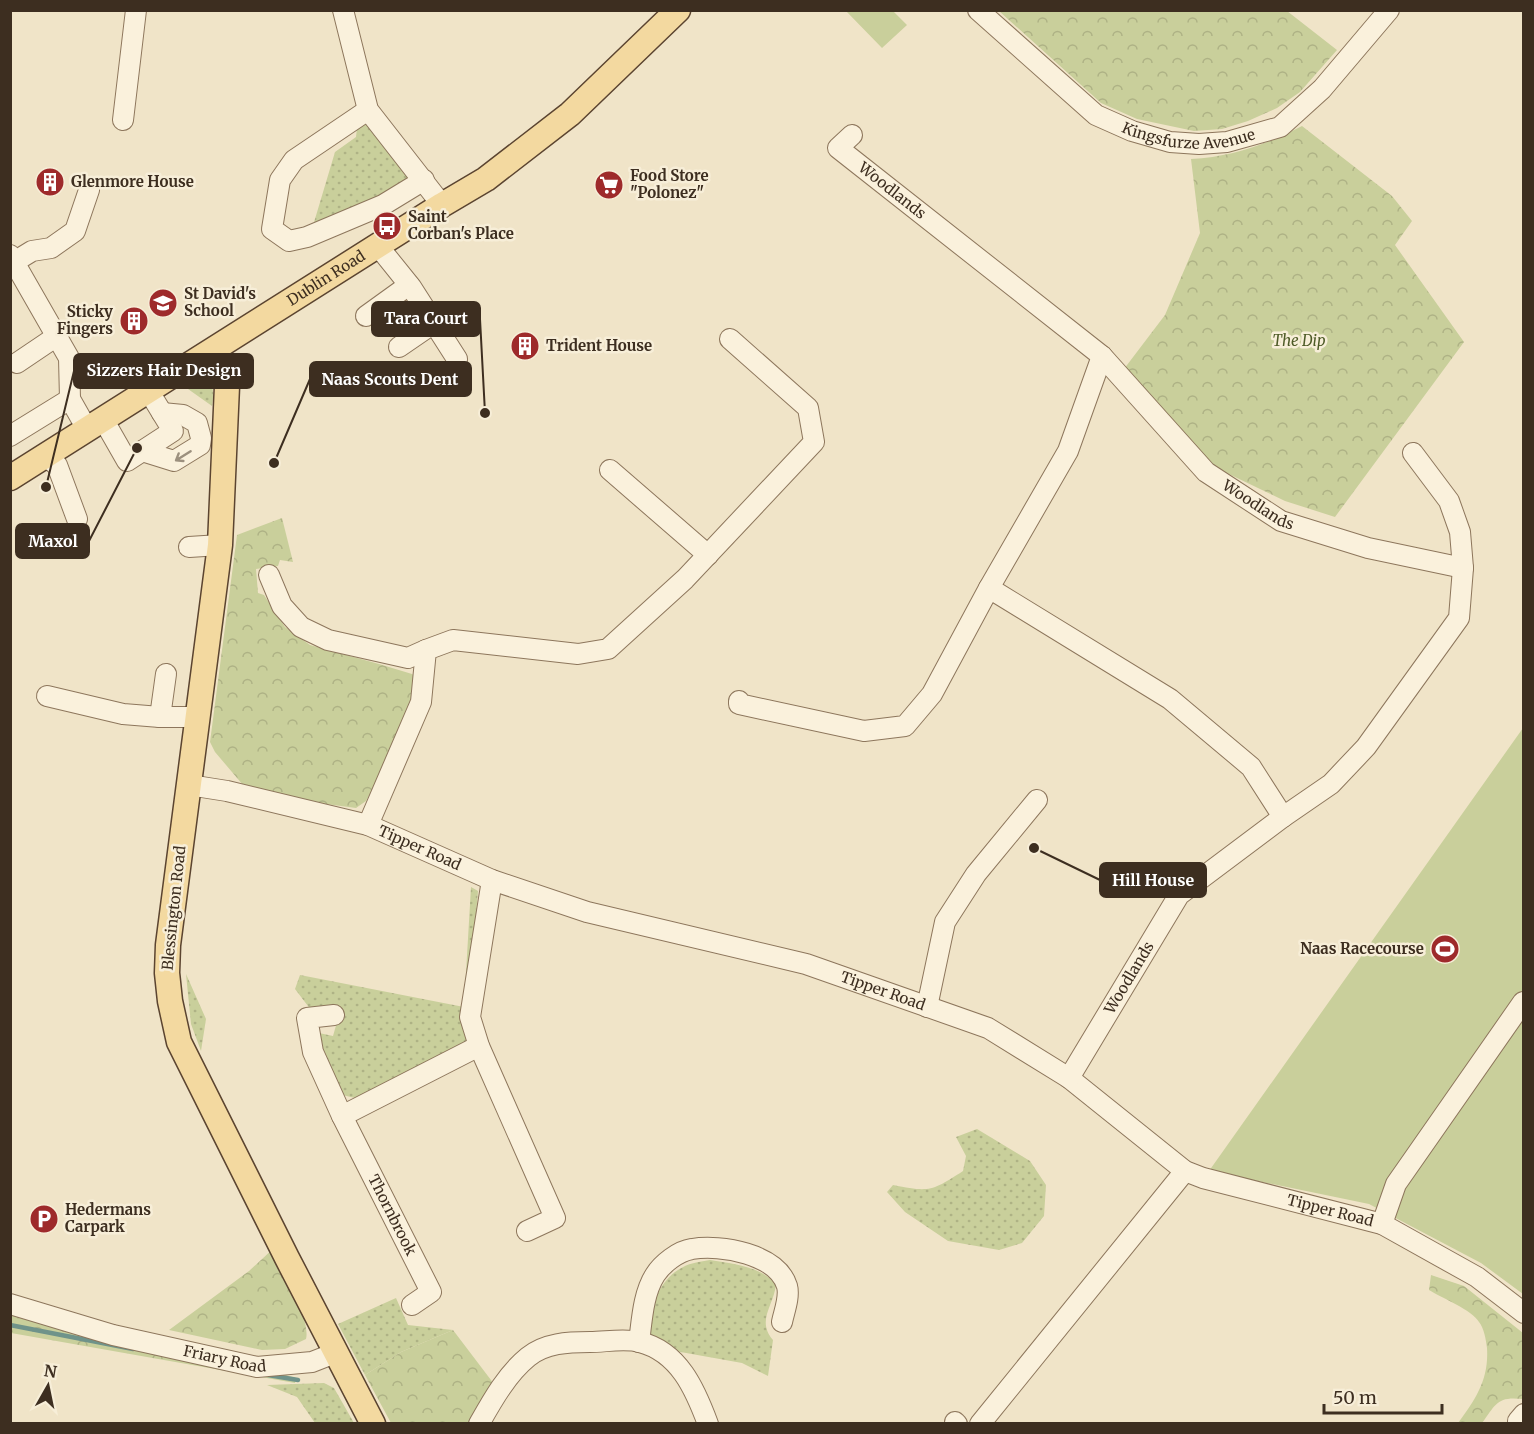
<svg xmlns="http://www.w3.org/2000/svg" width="1534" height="1434" font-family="Merriweather,serif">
  <defs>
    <pattern id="grass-dots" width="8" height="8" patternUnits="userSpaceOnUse" patternTransform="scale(1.5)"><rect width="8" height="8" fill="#c9cf9b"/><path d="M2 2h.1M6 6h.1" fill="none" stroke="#aeb285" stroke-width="1.8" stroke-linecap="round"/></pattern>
    <pattern id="forest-crowns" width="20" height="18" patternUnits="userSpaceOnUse" patternTransform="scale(1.5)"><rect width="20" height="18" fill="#c9cf9b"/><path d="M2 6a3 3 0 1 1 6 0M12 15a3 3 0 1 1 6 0" fill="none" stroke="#aeb285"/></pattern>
  </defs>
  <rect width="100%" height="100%" fill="#f0e4c8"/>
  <path fill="url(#grass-dots)" d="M 368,123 L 409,173 L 409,182 L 312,229 L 335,152 L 356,137 L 357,128 L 360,124 Z
    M 201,375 L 206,375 C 214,385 214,394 212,406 L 188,389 L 175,388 Z
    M 471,887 L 478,891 L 467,1020 L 474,1043 L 355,1098 L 338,1094 L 321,1047 L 319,1033 L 333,1036 L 337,1022 L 311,1010 L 295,989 L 300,975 L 464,1007 Z
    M 186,974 L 206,1019 L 201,1051 L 191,1024 Z
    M 977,1129 L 1030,1161 L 1046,1185 L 1044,1216 L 1022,1243 L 999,1250 L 948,1241 L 905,1212 L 887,1192 L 893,1185 C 929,1192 931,1192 963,1171 L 966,1156 L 956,1137 Z
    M 710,1260 C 733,1264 760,1266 776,1284 C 774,1306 756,1320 773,1340 L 768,1376 L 742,1363 L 675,1351 L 650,1338 C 644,1317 659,1281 678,1270 C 688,1263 698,1262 710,1260 Z
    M 396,1298 L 408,1325 L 453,1330 L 401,1352 L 365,1375 L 338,1324 Z
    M 324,1383 L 334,1388 L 354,1423 L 315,1423 L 297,1397 L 267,1385 Z"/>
  <path fill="url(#forest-crowns)" d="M 999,11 L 1287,11 L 1337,50 L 1300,92 L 1277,108 L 1248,121 L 1222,129 L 1194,131 L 1137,119 L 1101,103 Z
    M 1302,126 L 1392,196 L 1412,221 L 1395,245 L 1464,342 L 1335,517 L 1285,501 L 1210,465 L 1124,369 L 1165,315 L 1200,233 L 1191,159 C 1232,157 1267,144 1302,126 Z
    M 282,518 L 293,562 L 280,560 L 278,566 L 256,569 L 258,593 L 264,595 L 285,627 L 310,645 L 379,664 L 412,674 L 418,678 L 416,690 L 398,736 L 376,783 L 366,801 L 356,808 L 326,804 L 243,785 L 215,752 L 210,742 L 237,535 Z
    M 275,1247 C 283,1267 311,1321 306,1339 L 285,1349 L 262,1350 L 169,1330 L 249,1271 Z
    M 1431,1275 L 1464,1286 L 1523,1333 L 1523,1399 C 1497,1396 1496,1404 1482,1423 L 1458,1423 C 1476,1399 1489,1379 1487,1348 C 1486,1340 1484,1328 1479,1322 C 1472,1310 1442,1298 1429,1290 Z
    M 10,1295 L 296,1378 L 295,1383 L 11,1333 Z
    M 453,1330 L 494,1384 L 472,1423 L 391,1423 L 365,1375 L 401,1352 Z"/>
  <path fill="#c9cf9b" d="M 846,11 L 893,11 L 907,25 L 882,48 Z
    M 1523,728 L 1523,1294 L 1481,1263 L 1369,1204 L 1209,1171 Z"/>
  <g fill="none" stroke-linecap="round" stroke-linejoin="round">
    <path stroke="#6f938a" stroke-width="4.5" d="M 10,1325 L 133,1349
      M 268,1375 L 298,1380"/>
    <g stroke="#8d765c" stroke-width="22">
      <g id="minor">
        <path d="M 343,10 L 368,110 L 442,205"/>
        <path id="s1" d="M 978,10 L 1096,115 L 1132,131 L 1170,142 L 1199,144 L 1227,142 L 1280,127 L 1322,89 L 1389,10"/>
        <path d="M 368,110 L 294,160 L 280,180 L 272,229 L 289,241 L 307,237 L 383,205 L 424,180"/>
        <path d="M 123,120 L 136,10"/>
        <path id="s2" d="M 852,135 L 838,148 L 1102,356 L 1206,472 L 1281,521 L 1368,548 L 1463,568"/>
        <path d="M 378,246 L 411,287 L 457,359"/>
        <path d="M 10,255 L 69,358 L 70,399 L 87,429"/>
        <path d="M 14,262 L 32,251 L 51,248 L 75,231 L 89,190"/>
        <path d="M 366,316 L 409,285"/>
        <path d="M 399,347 L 434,323"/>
        <path d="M 17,363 L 57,336"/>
        <path d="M 103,419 L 127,461 L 173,431 L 148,390"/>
        <path d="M 10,436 L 70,399"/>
        <path d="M 142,451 L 174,461 L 200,445 L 201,438 L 197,423 L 183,415 L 162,413"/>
        <path d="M 46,457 L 57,465 L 77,519"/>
        <path d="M 610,470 L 708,555"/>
        <path d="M 189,547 L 220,545"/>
        <path d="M 269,575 L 282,606 L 301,627 L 328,640 L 408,658 L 426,650"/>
        <path d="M 989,588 L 1068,451 L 1102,356"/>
        <path d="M 166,674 L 160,717 L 196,717"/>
        <path d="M 47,696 L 123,714 L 160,717"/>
        <path d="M 739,701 L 739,704 L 864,731 L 905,726 L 932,694 L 989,588 L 1170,699 L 1251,767 L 1283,817"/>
        <path id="s3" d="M 189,785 L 227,791 L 368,825 L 492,880 L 587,912 L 806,964 L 988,1028 L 1069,1078 L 1185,1171 L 1203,1178 L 1382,1224 L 1477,1277 L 1524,1313"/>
        <path d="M 368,825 L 421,702 L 426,650 L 453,640 L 578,654 L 608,649 L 685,579 L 814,442 L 808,408 L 730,339"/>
        <path d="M 492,880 L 470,1017 L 479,1046 L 555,1218 L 527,1231"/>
        <path d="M 927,1007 L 945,922 L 976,874 L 1037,800"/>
        <path id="s4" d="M 334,1015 L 307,1018 L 313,1052 L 342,1116 L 431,1292 L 412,1305"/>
        <path id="s5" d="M 1069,1078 L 1179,895 L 1283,817 L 1331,784 L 1366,747 L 1459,618 L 1463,568 L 1460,532 L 1449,501 L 1413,453"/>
        <path d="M 342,1116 L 479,1046"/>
        <path d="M 1382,1224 L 1396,1184 L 1523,1002"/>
        <path id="s6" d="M 10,1304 L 113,1335 L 257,1367 L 312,1362 L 335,1353"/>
        <path d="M 639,1342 C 642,1320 643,1294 655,1275 C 662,1264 678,1251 692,1249 C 721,1244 777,1254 787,1286 C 790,1297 784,1312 782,1322"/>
        <path d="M 955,1422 L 957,1424"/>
        <path d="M 479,1424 C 492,1401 507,1374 528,1357 C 545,1343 568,1342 590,1342 C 605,1342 625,1338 640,1342 C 679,1352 695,1389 708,1424"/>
        <path d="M 980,1424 L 1185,1171"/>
        <path d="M 1521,1424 L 1518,1421 L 1524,1414"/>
      </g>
    </g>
    <g stroke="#5b4430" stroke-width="27">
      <g id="major">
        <path d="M 214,350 L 227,386 L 220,545 L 168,945 L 167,973 L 170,1001 L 179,1042 L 287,1258 L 373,1424"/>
        <path id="s7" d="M 10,478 L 442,205 L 486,179 L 570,114 L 678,10"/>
      </g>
    </g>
    <use href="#minor" stroke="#faf1dc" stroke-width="20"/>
    <use href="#major" stroke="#f3d9a0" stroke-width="24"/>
  </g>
  <defs><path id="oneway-shaft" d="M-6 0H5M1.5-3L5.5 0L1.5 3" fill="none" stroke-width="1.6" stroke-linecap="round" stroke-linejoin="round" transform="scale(1.5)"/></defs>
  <use stroke="#9c907e" href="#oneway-shaft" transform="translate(183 456) rotate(148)"/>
  <defs>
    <g id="building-disc" transform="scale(1.5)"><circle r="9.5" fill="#9e2a2b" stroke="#f7eed8"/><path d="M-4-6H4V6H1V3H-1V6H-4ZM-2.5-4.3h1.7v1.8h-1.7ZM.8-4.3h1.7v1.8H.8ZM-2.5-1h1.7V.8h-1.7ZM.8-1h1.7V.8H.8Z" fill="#fff"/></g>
    <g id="supermarket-disc" transform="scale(1.5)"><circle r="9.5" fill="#9e2a2b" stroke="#f7eed8"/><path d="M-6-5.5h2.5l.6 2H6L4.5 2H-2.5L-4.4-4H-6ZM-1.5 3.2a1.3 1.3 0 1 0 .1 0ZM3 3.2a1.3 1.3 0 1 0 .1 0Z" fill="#fff"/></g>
    <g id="bus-disc" transform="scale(1.5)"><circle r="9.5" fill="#9e2a2b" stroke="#f7eed8"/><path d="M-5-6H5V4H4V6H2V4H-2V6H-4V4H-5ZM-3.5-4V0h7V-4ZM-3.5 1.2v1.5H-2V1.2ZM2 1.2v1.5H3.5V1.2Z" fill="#fff"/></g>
    <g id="school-disc" transform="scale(1.5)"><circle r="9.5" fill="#9e2a2b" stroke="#f7eed8"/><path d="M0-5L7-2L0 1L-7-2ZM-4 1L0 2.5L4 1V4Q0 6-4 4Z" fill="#fff"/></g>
    <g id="stadium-disc" transform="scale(1.5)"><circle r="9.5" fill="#9e2a2b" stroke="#f7eed8"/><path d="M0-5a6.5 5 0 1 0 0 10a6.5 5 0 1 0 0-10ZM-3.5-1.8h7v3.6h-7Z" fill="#fff"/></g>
    <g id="parking-disc" transform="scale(1.5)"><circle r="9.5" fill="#9e2a2b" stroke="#f7eed8"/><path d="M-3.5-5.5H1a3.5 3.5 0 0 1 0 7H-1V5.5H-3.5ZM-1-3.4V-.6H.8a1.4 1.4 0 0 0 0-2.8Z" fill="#fff"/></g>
  </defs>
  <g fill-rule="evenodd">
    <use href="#building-disc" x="50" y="182"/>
    <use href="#supermarket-disc" x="609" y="185"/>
    <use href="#bus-disc" x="387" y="226"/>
    <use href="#school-disc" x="163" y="303"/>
    <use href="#building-disc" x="134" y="321"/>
    <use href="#building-disc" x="525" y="346"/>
    <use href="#stadium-disc" x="1445" y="949"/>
    <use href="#parking-disc" x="44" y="1219"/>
  </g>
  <g text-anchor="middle" stroke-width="5" stroke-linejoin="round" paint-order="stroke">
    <g font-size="15" fill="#3d2e20" stroke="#f7eed8">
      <text dy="5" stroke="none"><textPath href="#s1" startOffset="255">Kingsfurze Avenue</textPath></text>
      <text dy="5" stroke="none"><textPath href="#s2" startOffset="88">Woodlands</textPath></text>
      <text dy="5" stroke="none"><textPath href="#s7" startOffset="374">Dublin Road</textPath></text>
      <text dy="5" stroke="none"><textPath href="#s2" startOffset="573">Woodlands</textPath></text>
      <text dy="5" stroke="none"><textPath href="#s3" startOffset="240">Tipper Road</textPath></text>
      <text transform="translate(174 908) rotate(-84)" y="5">Blessington Road</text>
      <text dy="5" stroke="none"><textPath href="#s5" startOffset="117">Woodlands</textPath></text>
      <text dy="5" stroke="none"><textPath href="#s3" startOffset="726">Tipper Road</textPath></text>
      <text dy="5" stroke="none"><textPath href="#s3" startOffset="1232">Tipper Road</textPath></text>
      <text dy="5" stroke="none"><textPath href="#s4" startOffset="243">Thornbrook</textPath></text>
      <text dy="5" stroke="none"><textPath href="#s6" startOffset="222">Friary Road</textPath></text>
    </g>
    <g font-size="15" font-weight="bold" fill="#3d2e20" stroke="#f7eed8" text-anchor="start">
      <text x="630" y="181">Food Store<tspan x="630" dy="17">"Polonez"</tspan></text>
      <text x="71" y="187">Glenmore House</text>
      <text x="408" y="222">Saint<tspan x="408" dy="17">Corban's Place</tspan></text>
      <text x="184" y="299">St David's<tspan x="184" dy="17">School</tspan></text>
      <text x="113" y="317" text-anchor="end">Sticky<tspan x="113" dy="17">Fingers</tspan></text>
      <text x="546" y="351">Trident House</text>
      <text x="1424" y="954" text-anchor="end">Naas Racecourse</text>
      <text x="65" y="1215">Hedermans<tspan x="65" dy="17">Carpark</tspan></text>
    </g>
    <g font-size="15" font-style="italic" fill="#4d5a26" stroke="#f7eed8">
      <text x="1299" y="346">The Dip</text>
    </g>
  </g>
  <path fill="none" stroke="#3d2e20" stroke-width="2" d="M485 413L480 319M46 487L74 371M274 463L310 379M137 448L89 541M1034 848L1100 880"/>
  <g fill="#3d2e20" stroke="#f7eed8" stroke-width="2">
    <circle cx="485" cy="413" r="6"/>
    <circle cx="46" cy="487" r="6"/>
    <circle cx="274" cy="463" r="6"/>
    <circle cx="137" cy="448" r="6"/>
    <circle cx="1034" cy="848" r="6"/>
  </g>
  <g fill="#3d2e20" stroke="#3d2e20" stroke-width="2">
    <rect x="372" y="302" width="108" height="34" rx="6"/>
    <rect x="74" y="354" width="179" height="34" rx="6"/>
    <rect x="310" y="362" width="161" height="34" rx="6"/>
    <rect x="16" y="524" width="73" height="34" rx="6"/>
    <rect x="1100" y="863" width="106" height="34" rx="6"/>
  </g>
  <g font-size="16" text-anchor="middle" font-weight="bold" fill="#fff">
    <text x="426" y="324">Tara Court</text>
    <text x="164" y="376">Sizzers Hair Design</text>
    <text x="390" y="385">Naas Scouts Dent</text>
    <text x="53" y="547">Maxol</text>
    <text x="1153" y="886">Hill House</text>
  </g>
  <rect width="1534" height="1434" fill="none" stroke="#3d2e20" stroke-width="24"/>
  <g transform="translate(48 1386) rotate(9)" stroke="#f7eed8" stroke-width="4.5" paint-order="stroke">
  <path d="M0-4.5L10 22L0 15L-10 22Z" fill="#3d2e20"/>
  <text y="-9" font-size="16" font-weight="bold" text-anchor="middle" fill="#3d2e20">N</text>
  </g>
  <path d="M1324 1404v9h118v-9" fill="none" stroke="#3d2e20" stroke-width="3"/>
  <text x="1333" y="1404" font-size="18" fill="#3d2e20" stroke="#f7eed8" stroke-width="4.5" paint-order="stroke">50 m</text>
</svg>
